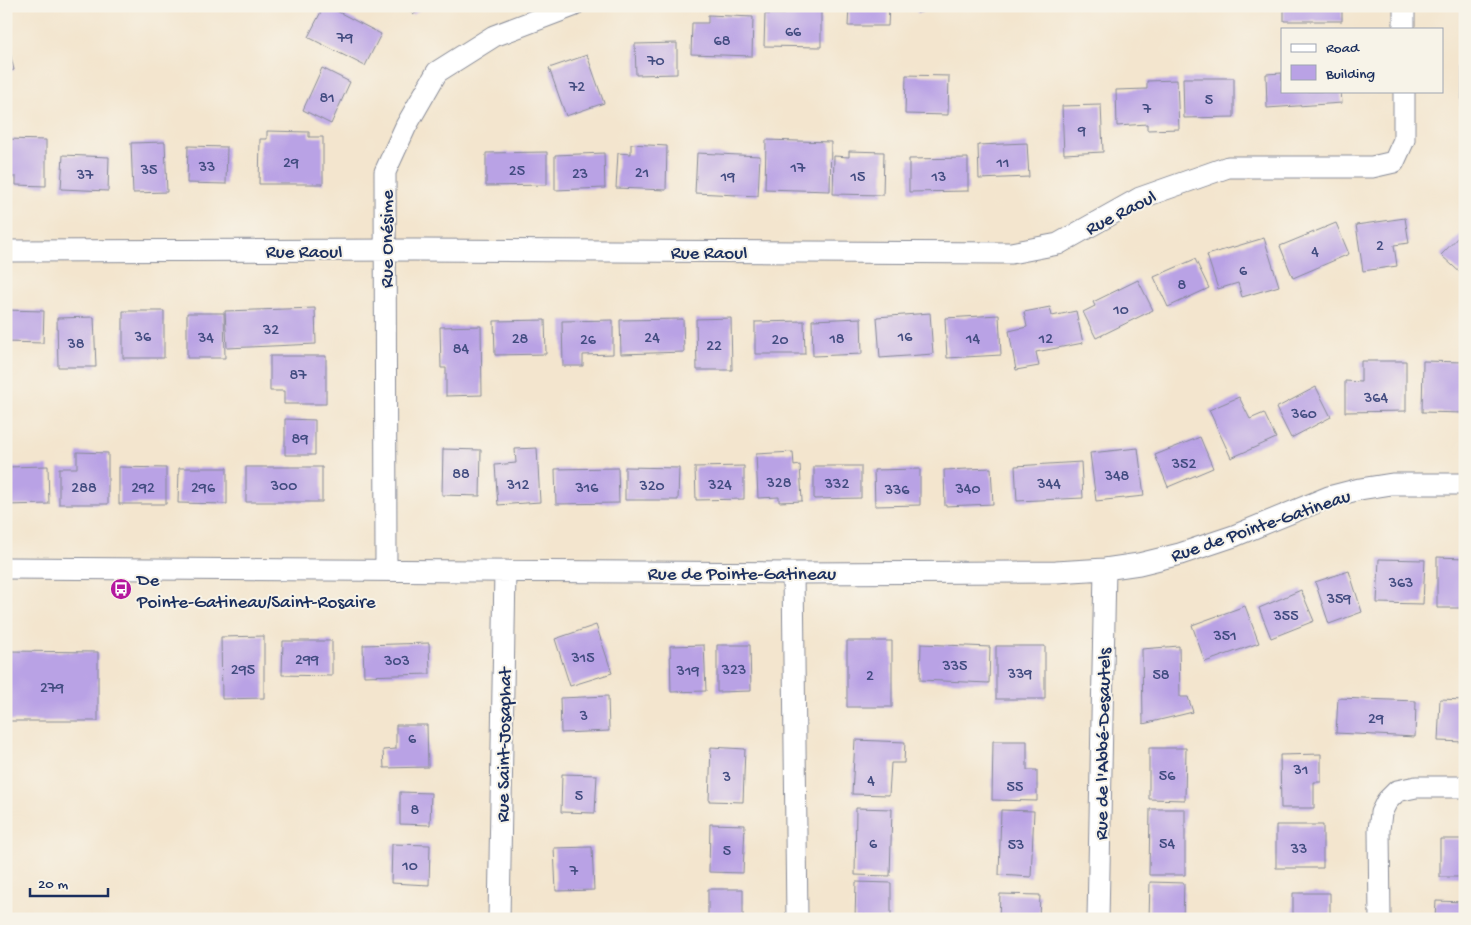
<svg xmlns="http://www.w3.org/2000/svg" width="1471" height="925" font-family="'Gochi Hand',sans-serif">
  <rect width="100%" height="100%" fill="#f7f3e8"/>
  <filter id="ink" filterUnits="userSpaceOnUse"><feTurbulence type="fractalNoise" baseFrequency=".02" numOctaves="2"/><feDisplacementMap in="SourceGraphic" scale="10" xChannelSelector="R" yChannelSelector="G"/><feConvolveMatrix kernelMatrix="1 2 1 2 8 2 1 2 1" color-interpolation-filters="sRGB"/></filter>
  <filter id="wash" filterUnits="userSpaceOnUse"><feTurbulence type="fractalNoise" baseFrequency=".0096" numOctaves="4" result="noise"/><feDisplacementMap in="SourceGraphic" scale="20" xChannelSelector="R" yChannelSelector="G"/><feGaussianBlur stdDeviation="1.12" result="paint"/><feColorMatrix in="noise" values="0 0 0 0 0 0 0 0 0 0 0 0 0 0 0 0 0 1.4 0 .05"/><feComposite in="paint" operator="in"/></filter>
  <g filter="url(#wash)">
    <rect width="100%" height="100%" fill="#f3e5ce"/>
    <g id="blocks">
      <path fill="#b9a2e5" d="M 324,6 L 327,6 L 381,34 L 365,66 L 308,37 Z
        M 406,6 L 424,6 L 413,15 Z
        M 785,6 L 821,6 L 821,47 L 764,46 L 765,14 L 785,14 Z
        M 849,6 L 889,6 L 888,26 L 848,26 Z
        M 916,6 L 939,6 L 939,7 L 917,13 Z
        M 1284,6 L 1342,6 L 1342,21 L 1284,21 Z
        M 1461,10 L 1465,10 L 1465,40 L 1461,40 Z
        M 708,15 L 753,17 L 752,56 L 691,54 L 692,23 L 708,23 Z
        M 6,35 L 14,70 L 6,72 Z
        M 677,43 L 677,74 L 636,75 L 635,44 Z
        M 587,55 L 604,103 L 566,116 L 549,68 Z
        M 1462,63 L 1465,63 L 1465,120 L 1461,120 Z
        M 322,68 L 350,82 L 331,124 L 303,110 Z
        M 1282,73 L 1282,91 L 1341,91 L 1342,103 L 1267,108 L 1266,74 Z
        M 906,75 L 949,76 L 948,115 L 905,114 Z
        M 1183,78 L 1234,78 L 1234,117 L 1184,118 Z
        M 1177,80 L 1179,129 L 1147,130 L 1147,124 L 1117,126 L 1116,90 L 1147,89 L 1147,81 Z
        M 1101,105 L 1103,152 L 1064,154 L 1062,106 Z
        M 267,131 L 309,132 L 309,137 L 323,137 L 323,184 L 259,184 L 260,139 L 267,139 Z
        M 6,139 L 46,140 L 46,186 L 16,185 L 16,177 L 6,177 Z
        M 766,140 L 831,142 L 830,191 L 765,189 Z
        M 165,142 L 167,192 L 133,193 L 131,143 Z
        M 1027,143 L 1029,177 L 979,179 L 978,145 Z
        M 631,144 L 667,146 L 666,190 L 616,188 L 618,153 L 631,154 Z
        M 188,146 L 227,147 L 226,184 L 187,183 Z
        M 849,151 L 884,152 L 883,195 L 833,194 L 834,156 L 849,157 Z
        M 547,152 L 547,185 L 486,186 L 486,153 Z
        M 604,153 L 605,188 L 555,190 L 555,155 Z
        M 697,153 L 760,156 L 758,196 L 695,193 Z
        M 63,155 L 109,157 L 108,191 L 61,189 Z
        M 968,158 L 968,191 L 909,192 L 909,159 Z
        M 1405,218 L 1409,243 L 1394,245 L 1397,266 L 1363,271 L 1356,225 Z
        M 1336,223 L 1349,254 L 1293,278 L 1280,246 Z
        M 1465,230 L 1465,277 L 1441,255 Z
        M 1264,238 L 1279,286 L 1242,297 L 1238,283 L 1218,289 L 1207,255 Z
        M 1195,259 L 1209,288 L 1168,307 L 1154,277 Z
        M 1138,280 L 1153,310 L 1096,338 L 1083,312 L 1095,306 L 1093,302 Z
        M 1050,307 L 1052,316 L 1076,311 L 1083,343 L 1036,352 L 1039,366 L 1016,370 L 1009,331 L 1027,327 L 1024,312 Z
        M 315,308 L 316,344 L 227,348 L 225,311 Z
        M 6,310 L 44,311 L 43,343 L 6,342 Z
        M 123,311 L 164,311 L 164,358 L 123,358 Z
        M 187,313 L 224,313 L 225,358 L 187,358 Z
        M 930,313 L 933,354 L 880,358 L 877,317 Z
        M 999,315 L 1001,355 L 947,358 L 945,318 Z
        M 94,317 L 96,367 L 58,367 L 57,318 Z
        M 731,318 L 732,370 L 697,370 L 696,319 Z
        M 861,318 L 862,354 L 813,356 L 812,320 Z
        M 683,319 L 684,352 L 621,354 L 620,320 Z
        M 545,320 L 546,354 L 495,355 L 494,321 Z
        M 613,320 L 613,354 L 583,355 L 583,366 L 563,366 L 562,321 Z
        M 804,321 L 805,354 L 755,354 L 755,322 Z
        M 481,326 L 482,395 L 446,396 L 446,368 L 441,368 L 440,327 Z
        M 270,356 L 326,356 L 326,404 L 284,404 L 284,391 L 270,391 Z
        M 1361,361 L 1406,361 L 1406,411 L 1345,412 L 1345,381 L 1361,382 Z
        M 1423,361 L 1465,362 L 1465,413 L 1422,412 Z
        M 1316,387 L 1331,417 L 1291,438 L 1276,408 Z
        M 1239,397 L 1250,419 L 1264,413 L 1276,438 L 1231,458 L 1209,410 Z
        M 285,419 L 315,420 L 315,455 L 285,455 Z
        M 1200,437 L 1213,468 L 1168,487 L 1155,455 Z
        M 537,448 L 540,502 L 498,505 L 495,465 L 516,463 L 515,449 Z
        M 1138,448 L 1144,496 L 1096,501 L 1090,453 Z
        M 443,449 L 481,450 L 480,496 L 442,495 Z
        M 77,452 L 108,453 L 108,504 L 59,504 L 59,468 L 77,468 Z
        M 793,452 L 794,466 L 800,465 L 802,501 L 779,502 L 779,497 L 758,498 L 756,454 Z
        M 1081,462 L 1083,498 L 1017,501 L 1015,466 Z
        M 48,466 L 49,504 L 6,505 L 6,467 Z
        M 744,466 L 744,499 L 696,500 L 695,467 Z
        M 814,466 L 861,466 L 861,498 L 814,499 Z
        M 119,467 L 166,468 L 166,504 L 119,504 Z
        M 246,467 L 322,467 L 322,502 L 246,502 Z
        M 625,467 L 679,468 L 678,500 L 625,500 Z
        M 179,468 L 227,468 L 227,504 L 178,503 Z
        M 618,468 L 619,503 L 556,504 L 555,469 Z
        M 991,468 L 993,504 L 945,506 L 944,470 Z
        M 920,469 L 920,505 L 875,506 L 874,470 Z
        M 1437,557 L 1465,558 L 1465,608 L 1437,608 Z
        M 1379,559 L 1425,560 L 1423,604 L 1377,603 Z
        M 1349,571 L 1362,612 L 1329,624 L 1315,582 Z
        M 1301,590 L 1314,621 L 1271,638 L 1259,608 Z
        M 1245,606 L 1259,643 L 1205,662 L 1192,625 Z
        M 596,625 L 612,673 L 570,686 L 555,639 Z
        M 264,636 L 264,698 L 222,699 L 221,637 Z
        M 283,641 L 332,641 L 332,676 L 282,675 Z
        M 847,641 L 892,641 L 892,707 L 847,707 Z
        M 429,643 L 430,674 L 364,676 L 363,645 Z
        M 921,644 L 990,647 L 989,683 L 920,680 Z
        M 704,645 L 706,691 L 671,692 L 670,646 Z
        M 717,645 L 750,645 L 751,691 L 717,692 Z
        M 996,646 L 1045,646 L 1045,699 L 996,699 Z
        M 1179,646 L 1180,697 L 1188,697 L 1193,712 L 1143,724 L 1142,649 Z
        M 6,651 L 98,652 L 98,721 L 6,721 Z
        M 608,696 L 609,731 L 561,733 L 560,698 Z
        M 1338,698 L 1416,701 L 1415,737 L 1336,733 Z
        M 1440,699 L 1465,700 L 1465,742 L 1438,741 Z
        M 396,725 L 427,725 L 428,767 L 384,768 L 383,750 L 396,749 Z
        M 855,740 L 905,742 L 904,763 L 891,763 L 889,795 L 852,794 Z
        M 993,741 L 1027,741 L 1027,770 L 1037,770 L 1037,801 L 992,800 Z
        M 711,747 L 745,749 L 743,802 L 709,801 Z
        M 1149,748 L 1186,748 L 1185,800 L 1149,799 Z
        M 1321,754 L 1321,782 L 1314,782 L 1314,808 L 1281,808 L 1280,755 Z
        M 562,774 L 597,775 L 595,813 L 561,812 Z
        M 400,792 L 431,793 L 430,825 L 400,824 Z
        M 856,808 L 892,809 L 890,876 L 855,875 Z
        M 1150,809 L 1185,809 L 1185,875 L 1149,875 Z
        M 1001,810 L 1034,811 L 1031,877 L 999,875 Z
        M 710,824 L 745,825 L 743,873 L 709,872 Z
        M 1276,825 L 1323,825 L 1323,868 L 1276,868 Z
        M 1440,839 L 1465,839 L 1465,877 L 1440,877 Z
        M 392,844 L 430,845 L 429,885 L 391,883 Z
        M 592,847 L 594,890 L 556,891 L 554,848 Z
        M 856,882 L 891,883 L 891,919 L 855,919 Z
        M 1150,882 L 1184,883 L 1183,919 L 1149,919 Z
        M 708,889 L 743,889 L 743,919 L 708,919 Z
        M 1293,893 L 1330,893 L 1330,919 L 1293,919 Z
        M 1000,894 L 1040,895 L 1039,919 L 999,919 Z
        M 1436,901 L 1465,902 L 1465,919 L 1435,919 Z"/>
    </g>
  </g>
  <g filter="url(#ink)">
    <use href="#blocks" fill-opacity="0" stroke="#878a96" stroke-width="1"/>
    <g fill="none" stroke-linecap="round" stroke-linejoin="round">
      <g stroke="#878a96" stroke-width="23">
        <path id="street" d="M 1404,6 L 1404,29
          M 6,251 L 414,250 L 1011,253 L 1058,244 L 1140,198 L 1228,167 L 1372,167 L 1394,162 L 1404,140 L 1404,91
          M 6,568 L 793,573 L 1056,572 L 1105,569 L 1139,564 L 1180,554 L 1234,536 L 1329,497 L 1360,489 L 1392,484 L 1465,484
          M 386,570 L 385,172 L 406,126 L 437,72 L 494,36 L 573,6
          M 793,573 L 797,919
          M 499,919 L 505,571
          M 1098,919 L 1105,569
          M 1380,919 L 1379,830 L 1381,813 L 1387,801 L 1397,791 L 1416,787 L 1465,787"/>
      </g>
      <use href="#street" stroke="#fff" stroke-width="21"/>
    </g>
  </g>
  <defs>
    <g id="bus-disc" transform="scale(1.125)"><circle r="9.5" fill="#b5179e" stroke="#f7f3e8"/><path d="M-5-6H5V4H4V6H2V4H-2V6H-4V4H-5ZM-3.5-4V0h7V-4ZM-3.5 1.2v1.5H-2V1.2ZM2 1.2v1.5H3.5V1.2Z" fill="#fff"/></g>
  </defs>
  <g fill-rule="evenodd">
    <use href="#bus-disc" x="121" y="589"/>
  </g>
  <g text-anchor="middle" stroke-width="4" stroke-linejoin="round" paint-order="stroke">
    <g font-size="16" fill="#424c80">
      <text x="793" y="36">66</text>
      <text x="345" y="42">79</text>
      <text x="722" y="45">68</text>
      <text x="656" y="65">70</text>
      <text x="577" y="91">72</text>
      <text x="327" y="102">81</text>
      <text x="1209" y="104">5</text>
      <text x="1147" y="113">7</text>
      <text x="1082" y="135">9</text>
      <text x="291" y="167">29</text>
      <text x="1003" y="167">11</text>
      <text x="207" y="171">33</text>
      <text x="798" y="172">17</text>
      <text x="149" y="174">35</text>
      <text x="517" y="175">25</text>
      <text x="642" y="177">21</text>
      <text x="580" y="178">23</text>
      <text x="85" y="179">37</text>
      <text x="728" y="181">19</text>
      <text x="858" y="181">15</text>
      <text x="939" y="181">13</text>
      <text x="1380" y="250">2</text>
      <text x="1315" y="256">4</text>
      <text x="1243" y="275">6</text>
      <text x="1182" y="289">8</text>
      <text x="1121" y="314">10</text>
      <text x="271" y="334">32</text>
      <text x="143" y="341">36</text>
      <text x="905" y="341">16</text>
      <text x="206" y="342">34</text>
      <text x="652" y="342">24</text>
      <text x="520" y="343">28</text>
      <text x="837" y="343">18</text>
      <text x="973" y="343">14</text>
      <text x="1046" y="343">12</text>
      <text x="588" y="344">26</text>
      <text x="780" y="344">20</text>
      <text x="76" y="348">38</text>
      <text x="714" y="350">22</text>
      <text x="461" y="353">84</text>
      <text x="298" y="379">87</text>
      <text x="1376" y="402">364</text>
      <text x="1304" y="418">360</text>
      <text x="300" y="443">89</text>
      <text x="1184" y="468">352</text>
      <text x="461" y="478">88</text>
      <text x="1117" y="480">348</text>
      <text x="779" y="487">328</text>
      <text x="837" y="488">332</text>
      <text x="1049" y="488">344</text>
      <text x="518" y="489">312</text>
      <text x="720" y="489">324</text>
      <text x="284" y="490">300</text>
      <text x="652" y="490">320</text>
      <text x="84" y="492">288</text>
      <text x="143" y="492">292</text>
      <text x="203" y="492">296</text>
      <text x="587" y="492">316</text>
      <text x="968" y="493">340</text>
      <text x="897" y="494">336</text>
      <text x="1401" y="587">363</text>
      <text x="1339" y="603">359</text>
      <text x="1286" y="620">355</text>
      <text x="1225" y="640">351</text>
      <text x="583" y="662">315</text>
      <text x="307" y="664">299</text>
      <text x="397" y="665">303</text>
      <text x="955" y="670">335</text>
      <text x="243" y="674">295</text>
      <text x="734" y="674">323</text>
      <text x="688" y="675">319</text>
      <text x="1020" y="678">339</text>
      <text x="1161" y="679">58</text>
      <text x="870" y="680">2</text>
      <text x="52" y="692">279</text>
      <text x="584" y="720">3</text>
      <text x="1376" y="723">29</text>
      <text x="412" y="743">6</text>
      <text x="1301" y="774">31</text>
      <text x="1167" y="780">56</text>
      <text x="727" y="781">3</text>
      <text x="871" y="785">4</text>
      <text x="1015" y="791">55</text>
      <text x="579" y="800">5</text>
      <text x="415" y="814">8</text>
      <text x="873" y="848">6</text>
      <text x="1167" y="848">54</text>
      <text x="1016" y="849">53</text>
      <text x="1299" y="853">33</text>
      <text x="727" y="855">5</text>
      <text x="410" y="870">10</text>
      <text x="574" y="875">7</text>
    </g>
    <g font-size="19" fill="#1b2f5e" stroke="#f7f3e8">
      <text transform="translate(1120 211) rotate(-27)" y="7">Rue Raoul</text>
      <text transform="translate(385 239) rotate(-90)" y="7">Rue Onésime</text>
      <text x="304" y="257">Rue Raoul</text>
      <text x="709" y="258">Rue Raoul</text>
      <text transform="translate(1260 524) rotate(-19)" y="7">Rue de Pointe-Gatineau</text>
      <text x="742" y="579">Rue de Pointe-Gatineau</text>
      <text transform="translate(1101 744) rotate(-89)" y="7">Rue de l'Abbé-Desautels</text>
      <text transform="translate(502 745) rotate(-89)" y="7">Rue Saint-Josaphat</text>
    </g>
    <g font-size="19" fill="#1b2f5e" stroke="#f7f3e8" text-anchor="start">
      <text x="137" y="585">De<tspan x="137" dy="22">Pointe-Gatineau/Saint-Rosaire</tspan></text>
    </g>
  </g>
  <rect width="1471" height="925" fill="none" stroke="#f7f3e8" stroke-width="25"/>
  <rect x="1281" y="28" width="162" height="65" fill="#f7f3e8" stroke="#9fa5b1"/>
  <rect x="1291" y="44" width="25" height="8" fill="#ffffff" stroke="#9fa5b1"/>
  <text x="1326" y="52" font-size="15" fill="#1b2f5e">Road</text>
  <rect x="1291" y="65" width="25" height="15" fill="#b9a2e5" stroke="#9fa5b1"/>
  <text x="1326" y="78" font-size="15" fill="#1b2f5e">Building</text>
  <path d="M30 888v8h78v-8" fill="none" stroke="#1b2f5e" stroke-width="2.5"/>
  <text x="38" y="888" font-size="15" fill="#1b2f5e" stroke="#f7f3e8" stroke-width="4" paint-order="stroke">20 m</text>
</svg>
